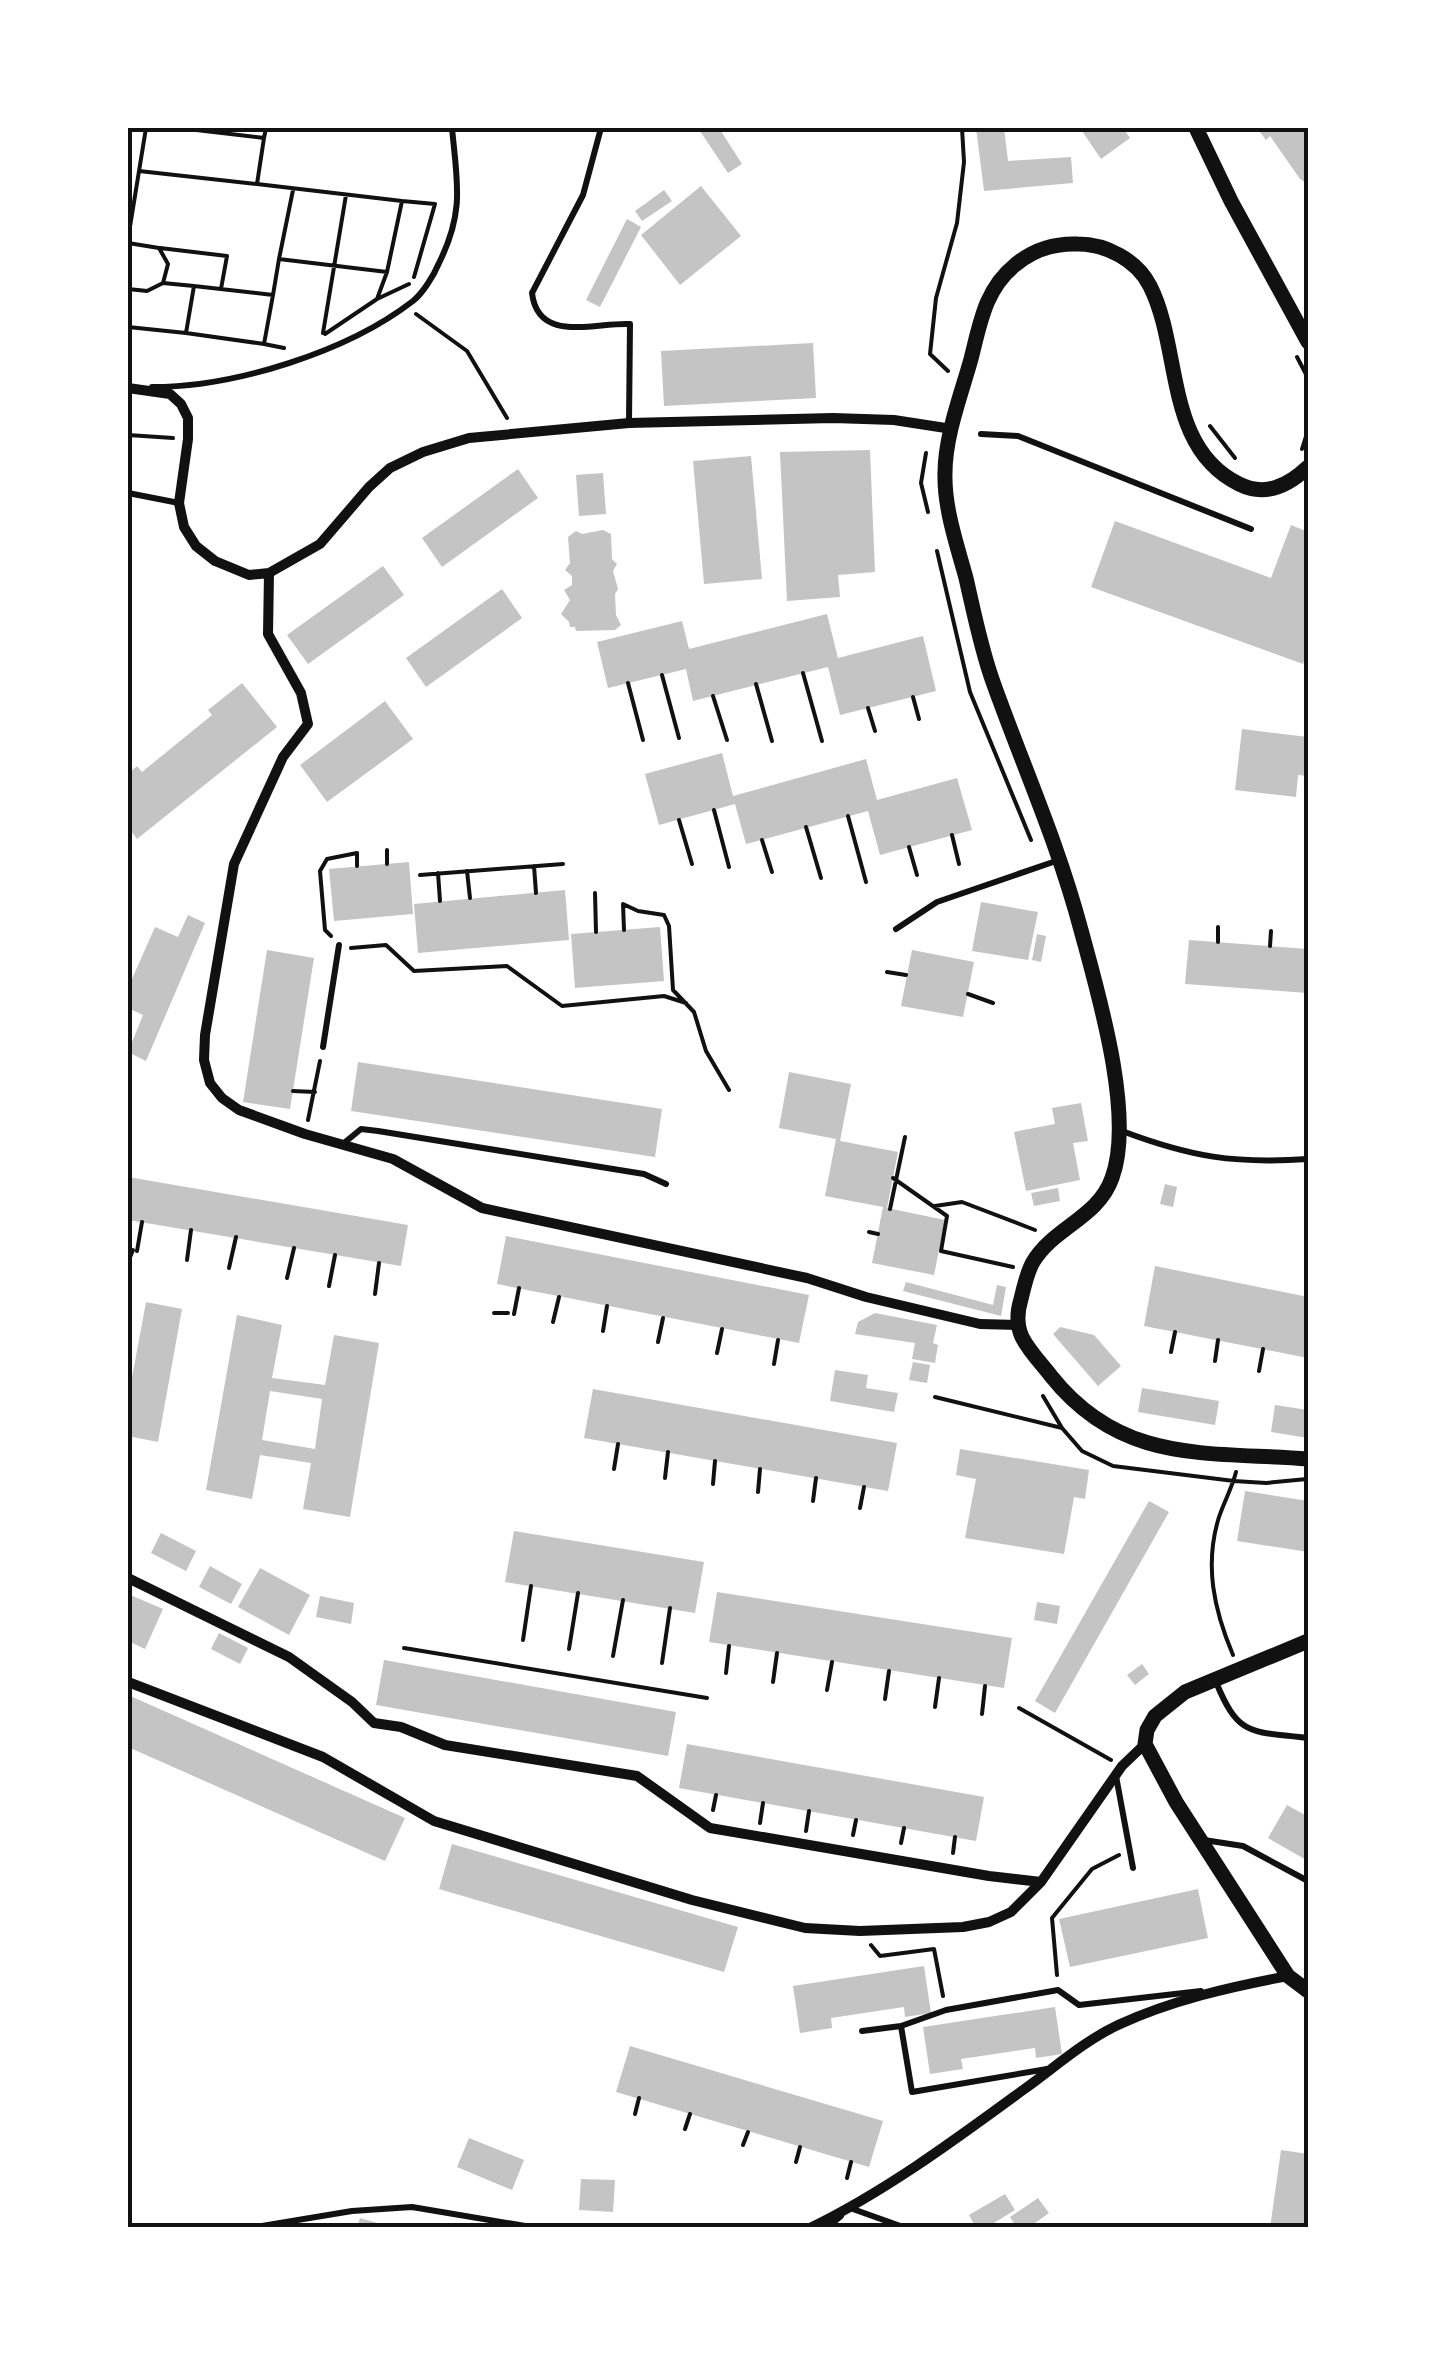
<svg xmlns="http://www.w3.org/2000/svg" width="1436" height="2355" font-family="Manrope,sans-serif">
  <rect width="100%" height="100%" fill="#fff"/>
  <path fill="#c4c4c4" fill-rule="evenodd" d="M 698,128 L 719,128 L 742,164 L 728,173 Z
    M 976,128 L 1004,128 L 1008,161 L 1071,157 L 1073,183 L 984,191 Z
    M 1080,128 L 1123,128 L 1130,138 L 1101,159 Z
    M 1257,128 L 1308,128 L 1308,184 L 1300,179 L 1270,136 L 1266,140 Z
    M 701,186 L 741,236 L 680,285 L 641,235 Z
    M 664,190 L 672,201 L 642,221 L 635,211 Z
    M 627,219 L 641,227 L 600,307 L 586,300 Z
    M 813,343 L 816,398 L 664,406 L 661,351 Z
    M 870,450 L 875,572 L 838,575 L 840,597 L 787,601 L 780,452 Z
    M 751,456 L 762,579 L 704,584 L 693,461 Z
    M 518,469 L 538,498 L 442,567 L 422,538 Z
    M 603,473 L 606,514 L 579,516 L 576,475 Z
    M 1115,521 L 1271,578 L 1291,525 L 1308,532 L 1308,649 L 1303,664 L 1091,587 Z
    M 603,530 L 611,534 L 612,559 L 617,564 L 613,571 L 618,589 L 615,594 L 616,615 L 621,625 L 615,630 L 576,631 L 575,627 L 570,627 L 569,622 L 561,614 L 570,600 L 564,590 L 572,585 L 572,576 L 565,570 L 570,563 L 568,537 L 576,531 L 582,534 Z
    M 383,566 L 404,595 L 308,664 L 287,635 Z
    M 502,589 L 522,618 L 426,687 L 406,658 Z
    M 827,614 L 838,658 L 923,636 L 936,691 L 840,715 L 828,667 L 693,701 L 686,669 L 608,688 L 597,642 L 682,621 L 689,649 Z
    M 242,683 L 277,727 L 137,839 L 128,827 L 128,774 L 137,766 L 142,772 L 212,715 L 208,710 Z
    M 385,701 L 413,739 L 327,802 L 300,765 Z
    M 1242,729 L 1308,737 L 1308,776 L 1298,775 L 1296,797 L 1235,790 Z
    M 722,753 L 733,796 L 866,759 L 877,800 L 957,778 L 972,830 L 880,855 L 868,811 L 746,844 L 735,804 L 659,825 L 645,774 Z
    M 409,862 L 413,914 L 334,921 L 329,869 Z
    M 565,890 L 569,940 L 418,953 L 414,904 Z
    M 981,902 L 1038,912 L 1028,960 L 972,951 Z
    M 188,915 L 205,923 L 146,1061 L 128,1052 L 143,1015 L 128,1008 L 128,988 L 155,927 L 178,937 Z
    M 660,927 L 664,981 L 575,988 L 571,934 Z
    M 1037,934 L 1046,936 L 1041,962 L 1032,960 Z
    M 1189,940 L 1308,949 L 1308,993 L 1185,984 Z
    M 267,950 L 314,958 L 290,1109 L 243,1102 Z
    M 912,950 L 974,962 L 963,1017 L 901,1006 Z
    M 358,1062 L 662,1109 L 655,1157 L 351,1111 Z
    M 789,1072 L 851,1084 L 840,1141 L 898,1152 L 887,1208 L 945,1220 L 934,1275 L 872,1263 L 883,1207 L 825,1196 L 836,1139 L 779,1128 Z
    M 1081,1103 L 1088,1141 L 1073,1143 L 1080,1180 L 1026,1191 L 1014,1132 L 1055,1124 L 1052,1108 Z
    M 128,1177 L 408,1225 L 401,1266 L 128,1220 Z
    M 1165,1184 L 1177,1187 L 1173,1207 L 1160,1204 Z
    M 1058,1188 L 1060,1201 L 1034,1206 L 1031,1193 Z
    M 506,1236 L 809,1295 L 799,1343 L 497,1284 Z
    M 1155,1266 L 1308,1297 L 1308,1358 L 1144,1326 Z
    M 906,1282 L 993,1305 L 997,1285 L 1006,1287 L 1001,1316 L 903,1291 Z
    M 146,1302 L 182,1309 L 158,1442 L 128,1436 L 128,1399 Z
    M 875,1313 L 937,1325 L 933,1343 L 938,1345 L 935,1363 L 912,1359 L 915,1343 L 855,1334 L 858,1322 Z
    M 237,1315 L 282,1325 L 272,1378 L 325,1385 L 334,1335 L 379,1343 L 350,1517 L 303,1509 L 311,1463 L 260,1455 L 252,1499 L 206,1490 ZM 270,1391 L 322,1399 L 315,1449 L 262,1440 Z
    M 1060,1327 L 1094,1335 L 1121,1366 L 1098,1386 L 1053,1334 Z
    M 913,1362 L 930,1365 L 927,1383 L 909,1380 Z
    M 835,1370 L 868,1375 L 866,1388 L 898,1393 L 894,1412 L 830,1401 Z
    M 1142,1388 L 1219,1401 L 1215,1425 L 1138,1412 Z
    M 593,1389 L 897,1443 L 888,1491 L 584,1438 Z
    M 1275,1405 L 1308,1410 L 1308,1438 L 1271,1432 Z
    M 960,1449 L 1089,1470 L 1085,1499 L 1074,1497 L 1064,1554 L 965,1538 L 976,1479 L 956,1475 Z
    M 1245,1491 L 1308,1501 L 1308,1552 L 1237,1541 Z
    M 1149,1501 L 1169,1512 L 1055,1713 L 1035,1701 Z
    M 514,1531 L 704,1562 L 695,1613 L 505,1582 Z
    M 161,1533 L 196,1551 L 186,1571 L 151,1553 Z
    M 210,1566 L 242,1584 L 231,1604 L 199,1587 Z
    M 260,1568 L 310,1595 L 289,1635 L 238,1607 Z
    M 717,1592 L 1012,1638 L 1004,1688 L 709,1642 Z
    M 128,1594 L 163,1609 L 145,1649 L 128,1641 Z
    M 320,1596 L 354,1603 L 351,1624 L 316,1617 Z
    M 1037,1602 L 1060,1606 L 1057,1624 L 1034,1620 Z
    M 219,1633 L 248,1648 L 240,1664 L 211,1649 Z
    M 384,1660 L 676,1712 L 668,1756 L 376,1705 Z
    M 1142,1664 L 1149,1674 L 1135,1685 L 1127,1675 Z
    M 128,1695 L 405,1818 L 385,1861 L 128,1747 Z
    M 687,1744 L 984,1797 L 976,1841 L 679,1788 Z
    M 1287,1805 L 1305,1815 L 1308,1809 L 1308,1861 L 1268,1838 Z
    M 452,1844 L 738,1927 L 724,1972 L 439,1889 Z
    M 1198,1889 L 1208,1938 L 1070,1967 L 1059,1919 Z
    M 924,1966 L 931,2013 L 905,2017 L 904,2007 L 831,2018 L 832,2028 L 800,2033 L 793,1986 Z
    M 1055,2007 L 1062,2054 L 1036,2058 L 1035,2048 L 961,2059 L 963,2069 L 930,2074 L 923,2027 Z
    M 630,2046 L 883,2121 L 869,2167 L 616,2092 Z
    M 469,2138 L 524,2160 L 512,2190 L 457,2167 Z
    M 1281,2150 L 1308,2154 L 1308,2228 L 1270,2228 Z
    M 581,2179 L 615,2180 L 613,2212 L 579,2210 Z
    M 1005,2194 L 1015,2210 L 986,2228 L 976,2228 L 969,2215 Z
    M 1038,2198 L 1049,2213 L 1028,2228 L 1017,2228 L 1010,2217 Z
    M 360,2218 L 388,2226 L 388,2228 L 357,2228 Z"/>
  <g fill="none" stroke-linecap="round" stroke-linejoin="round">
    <path stroke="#111" stroke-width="4" d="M 179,128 L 264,138 L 266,128
      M 264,138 L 257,184 L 402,201 L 387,272 L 377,299 L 325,334
      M 139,171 L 257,184
      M 402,201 L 435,204 L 414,277
      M 128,239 L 146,128
      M 128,243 L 159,248 L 168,264 L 163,283 L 147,291 L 128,289
      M 160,248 L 227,256 L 221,289
      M 279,259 L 293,190
      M 273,295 L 279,259 L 387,272
      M 377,299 L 409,284
      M 416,314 L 467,351 L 507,418
      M 128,327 L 186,333 L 194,286 L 163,283
      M 186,333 L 264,344 L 273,295 L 194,286
      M 323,333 L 346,195
      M 264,344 L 284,348
      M 1297,357 L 1308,378
      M 948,371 L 930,354 L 936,298 L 957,223 L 964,162 L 962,128
      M 1210,426 L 1235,458
      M 128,435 L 173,438
      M 1302,449 L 1308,430
      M 926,453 L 921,483 L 928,512
      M 937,551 L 970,692 L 1031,840
      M 803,673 L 822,741
      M 662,675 L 679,738
      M 628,683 L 643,740
      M 756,684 L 772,741
      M 713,696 L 727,740
      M 913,697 L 919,719
      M 868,708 L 875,731
      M 714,810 L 729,867
      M 848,816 L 866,882
      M 679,820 L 692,864
      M 806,827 L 821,878
      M 952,835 L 959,864
      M 762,840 L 772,872
      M 909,847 L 917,875
      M 387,850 L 387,864
      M 534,866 L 536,893
      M 467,871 L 470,898
      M 438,873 L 440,901
      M 420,875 L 563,864
      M 595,893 L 596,932
      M 624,930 L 623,904 L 638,911 L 664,915 L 669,926 L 673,990 L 694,1012 L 706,1051 L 729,1090
      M 331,936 L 325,930 L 320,871 L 327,859 L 357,853 L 357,866
      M 1218,942 L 1218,927
      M 1270,946 L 1271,931
      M 351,948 L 386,945 L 414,971 L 507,966 L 562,1006 L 664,996 L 686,1003
      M 887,972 L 906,975
      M 968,994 L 993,1003
      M 293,1091 L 315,1092
      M 308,1120 L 320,1061
      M 893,1178 L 947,1216 L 941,1251 L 1013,1267
      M 935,1206 L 962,1202 L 1035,1230
      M 890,1209 L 905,1137
      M 869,1232 L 878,1234
      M 137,1251 L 142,1222
      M 187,1260 L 191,1230
      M 128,1262 L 133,1250
      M 229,1268 L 236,1237
      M 287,1278 L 294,1248
      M 329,1286 L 335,1255
      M 375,1294 L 379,1263
      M 494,1313 L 508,1313
      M 514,1314 L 519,1288
      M 553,1322 L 559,1297
      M 603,1331 L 607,1306
      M 658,1342 L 663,1318
      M 1171,1352 L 1175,1332
      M 717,1353 L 722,1329
      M 1215,1361 L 1218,1340
      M 774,1364 L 778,1340
      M 1259,1371 L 1263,1349
      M 1307,1380 L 1308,1371
      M 1043,1396 L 1062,1428
      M 935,1397 L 1062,1428 L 1082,1451 L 1113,1466 L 1234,1481 L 1266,1483 L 1307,1479
      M 614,1469 L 618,1444
      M 665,1478 L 668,1452
      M 713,1484 L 715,1461
      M 758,1492 L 760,1469
      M 813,1501 L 816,1478
      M 860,1508 L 864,1487
      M 523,1640 L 531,1586
      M 404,1648 L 707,1698
      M 569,1649 L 578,1593
      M 1233,1655 C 1214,1610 1204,1565 1219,1517 C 1224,1502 1232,1488 1236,1472
      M 613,1656 L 623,1600
      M 662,1663 L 670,1608
      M 726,1673 L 729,1646
      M 773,1682 L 777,1653
      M 827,1690 L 832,1662
      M 885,1699 L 889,1671
      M 935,1707 L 939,1678
      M 1019,1708 L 1111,1760
      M 982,1714 L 985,1686
      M 713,1810 L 716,1795
      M 760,1823 L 763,1803
      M 806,1831 L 809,1811
      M 853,1835 L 856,1820
      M 901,1843 L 904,1828
      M 953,1853 L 955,1837
      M 871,1945 L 880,1956 L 934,1949 L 943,1996
      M 1057,1975 L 1052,1918 L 1092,1869 L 1119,1855
      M 635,2114 L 639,2098
      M 685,2129 L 690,2114
      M 743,2145 L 748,2132
      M 796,2162 L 800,2147
      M 847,2178 L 851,2162"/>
    <path stroke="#111" stroke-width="6" d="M 601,128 L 583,195 L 532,293 C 538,344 595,322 630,324 L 629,422
      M 152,387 C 235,387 347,352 413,301 C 423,293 434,275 439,263 C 465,211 457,182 452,128
      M 981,434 L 1018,436 L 1251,529
      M 128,493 L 179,503
      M 896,929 L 937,902 L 1056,861
      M 323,1047 L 339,945
      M 1122,1131 C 1191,1157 1234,1164 1308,1159
      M 344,1143 L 361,1129 L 378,1131 L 644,1174 L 666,1184
      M 1216,1682 C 1239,1738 1251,1731 1308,1738
      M 1116,1776 L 1133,1868
      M 1204,1840 L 1243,1846 L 1308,1881
      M 901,2026 L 912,2092 L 1047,2069
      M 862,2031 L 901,2026 L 946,2010 L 1058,1990 L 1079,2005 L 1201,1991
      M 850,2208 L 906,2228
      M 250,2228 L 352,2211 L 412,2207 L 537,2228
      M 827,2228 L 841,2216"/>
    <path stroke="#111" stroke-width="10" d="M 128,388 L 170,394 L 181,404 L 188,418 L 188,439 L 179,503 L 184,527 L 196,546 L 215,561 L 249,575 L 269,573 L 320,544 L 369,487 L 390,468 L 423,452 L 469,438 L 629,423 L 833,418 L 894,420 L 952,429
      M 269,573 L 268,634 L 301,693 L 308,724 L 283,757 L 234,864 L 205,1035 L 204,1060 L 210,1083 L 222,1098 L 239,1110 L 305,1134 L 393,1159 L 482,1208 L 807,1278 L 866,1297 L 980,1324 L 1018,1325
      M 128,1578 L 289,1657 L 352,1702 L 374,1723 L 401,1727 L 445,1745 L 637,1776 L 710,1828 L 989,1876 L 1041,1882
      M 128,1682 L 323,1757 L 434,1821 L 692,1900 L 805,1928 L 860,1931 L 963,1927 L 989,1922 L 1011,1912 L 1041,1882 L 1122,1766 L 1145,1744
      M 810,2228 C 886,2191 956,2139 1023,2090 C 1054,2068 1084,2041 1118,2025 C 1172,2000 1230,1987 1288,1976"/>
    <path stroke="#111" stroke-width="15" d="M 1196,128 L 1231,201 L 1308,342
      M 1308,467 C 1288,486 1265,497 1239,484 C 1164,447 1182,349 1150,286 C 1137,260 1106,244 1078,244 C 1054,243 1034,249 1015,265 C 985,289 980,324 971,359 C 961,395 945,436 945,473 C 944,508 957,545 966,578 C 974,613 981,649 993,682 C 1023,766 1058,843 1081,930 C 1098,993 1135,1116 1112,1178 C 1098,1218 1054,1227 1033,1262 C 1027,1272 1024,1287 1021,1299 C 1017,1312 1016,1324 1022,1337 C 1029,1351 1041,1363 1051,1376 C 1122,1465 1207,1451 1308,1459
      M 1308,1641 L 1185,1692 L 1155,1716 L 1147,1730 L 1145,1744 L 1176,1802 L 1288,1976 L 1308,1991"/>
  </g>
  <rect width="1436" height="2355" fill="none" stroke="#ffffff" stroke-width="260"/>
  <rect x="130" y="130" width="1176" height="2095" fill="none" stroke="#111" stroke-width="4"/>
</svg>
